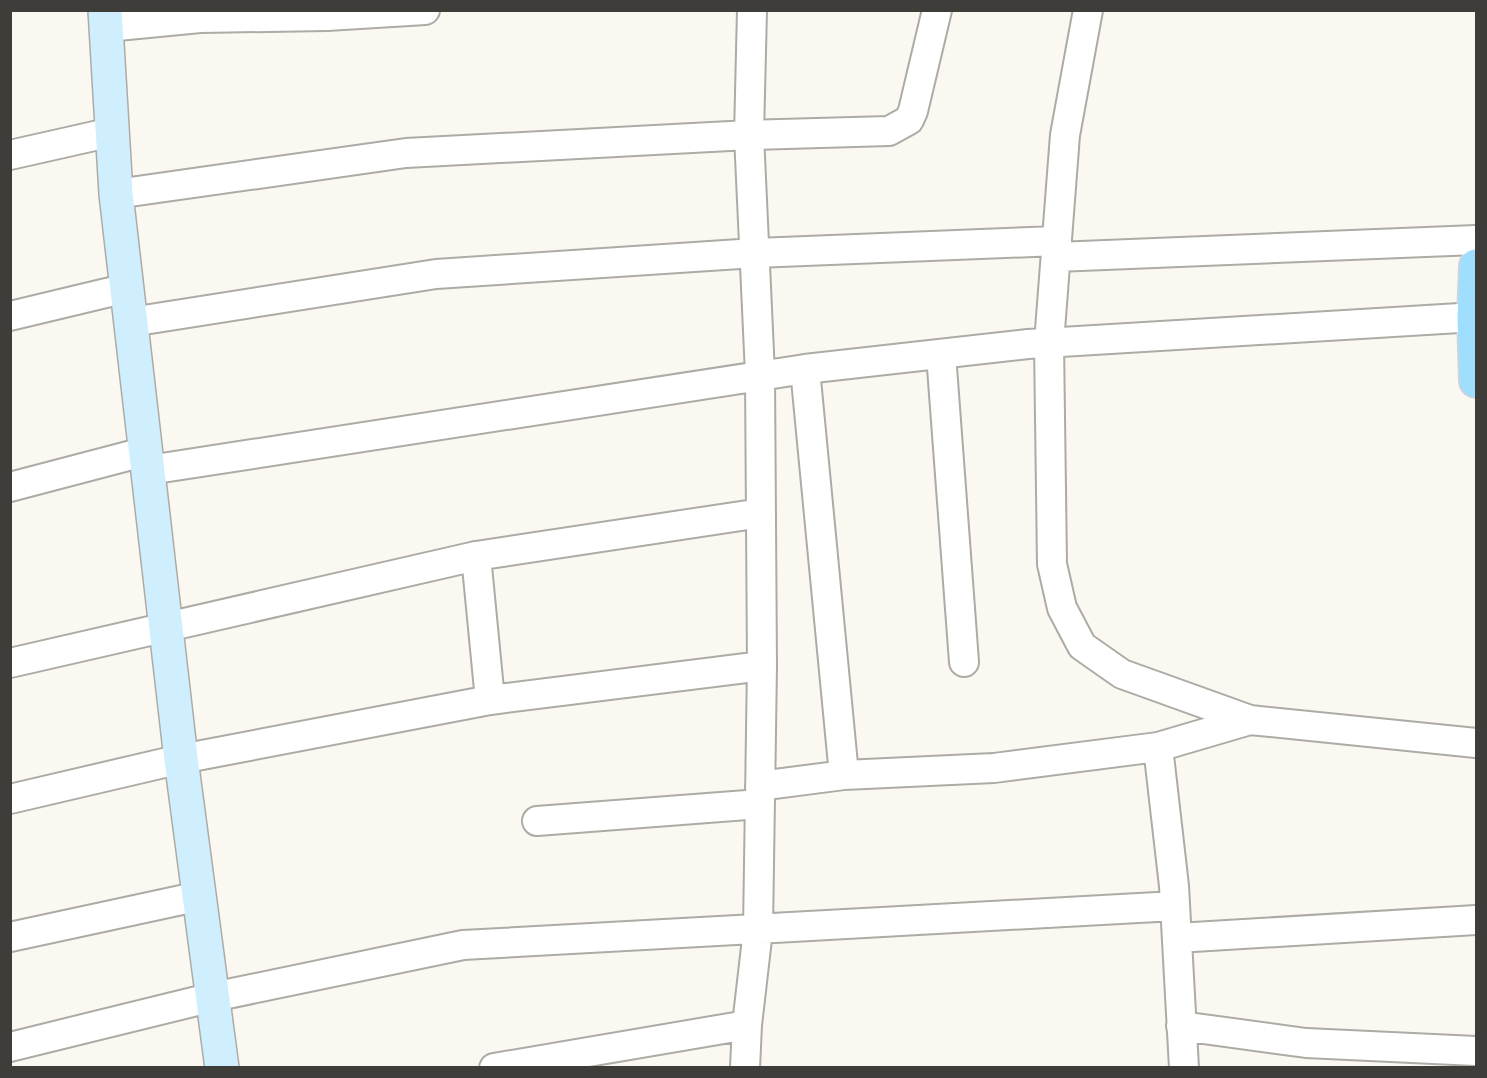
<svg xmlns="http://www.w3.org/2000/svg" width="1487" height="1078" font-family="'PT Sans',sans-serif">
  <rect width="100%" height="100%" fill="#fbf8f1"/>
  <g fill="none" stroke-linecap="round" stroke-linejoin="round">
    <g stroke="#adaba5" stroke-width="32">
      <path id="street" d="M 1088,10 L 1065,135 L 1049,343 L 1052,564 L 1062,608 L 1082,646 L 1122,674 L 1250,720 L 1476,743
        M 107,27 L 200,18 L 327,16 L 425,10
        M 10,155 L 112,132
        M 116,194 L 406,153 L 749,135 L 889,131 L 909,120 L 913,111 L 937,10
        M 1056,257 L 1476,240
        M 10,316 L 127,288
        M 131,322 L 436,274 L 755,253 L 1057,241
        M 941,354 L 964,662
        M 805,369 L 844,775
        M 149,470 L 805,369 L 1028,344 L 1476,317
        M 10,487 L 147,451
        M 476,556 L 490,700
        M 10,663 L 476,556 L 761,513
        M 1158,747 L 1174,886 L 1184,1068
        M 760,786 L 844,775 L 994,768 L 1158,747 L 1250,720
        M 10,799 L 181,759 L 490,700 L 762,666
        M 537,821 L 760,804
        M 10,937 L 200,896
        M 1177,938 L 1476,920
        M 1181,1026 L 1306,1043 L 1476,1051
        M 10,1047 L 213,997 L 463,945 L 1175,906
        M 494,1068 L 747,1025
        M 745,1068 L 747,1025 L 758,930 L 762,666 L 760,374 L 749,135 L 752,10"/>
    </g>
    <g stroke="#adaba5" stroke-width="36">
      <path id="secondary" d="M 105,10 L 116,194 L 181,759 L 222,1068"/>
    </g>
    <g stroke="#d5d4d4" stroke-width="36">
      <path id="primary" d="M 1476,266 L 1474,317 L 1476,381"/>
    </g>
    <use href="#street" stroke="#fff" stroke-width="28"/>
    <use href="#secondary" stroke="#cfeefe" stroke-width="33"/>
    <use href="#primary" stroke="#a0defe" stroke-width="33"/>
  </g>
  <rect width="1487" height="1078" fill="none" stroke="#3e3d3a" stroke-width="24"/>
</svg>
